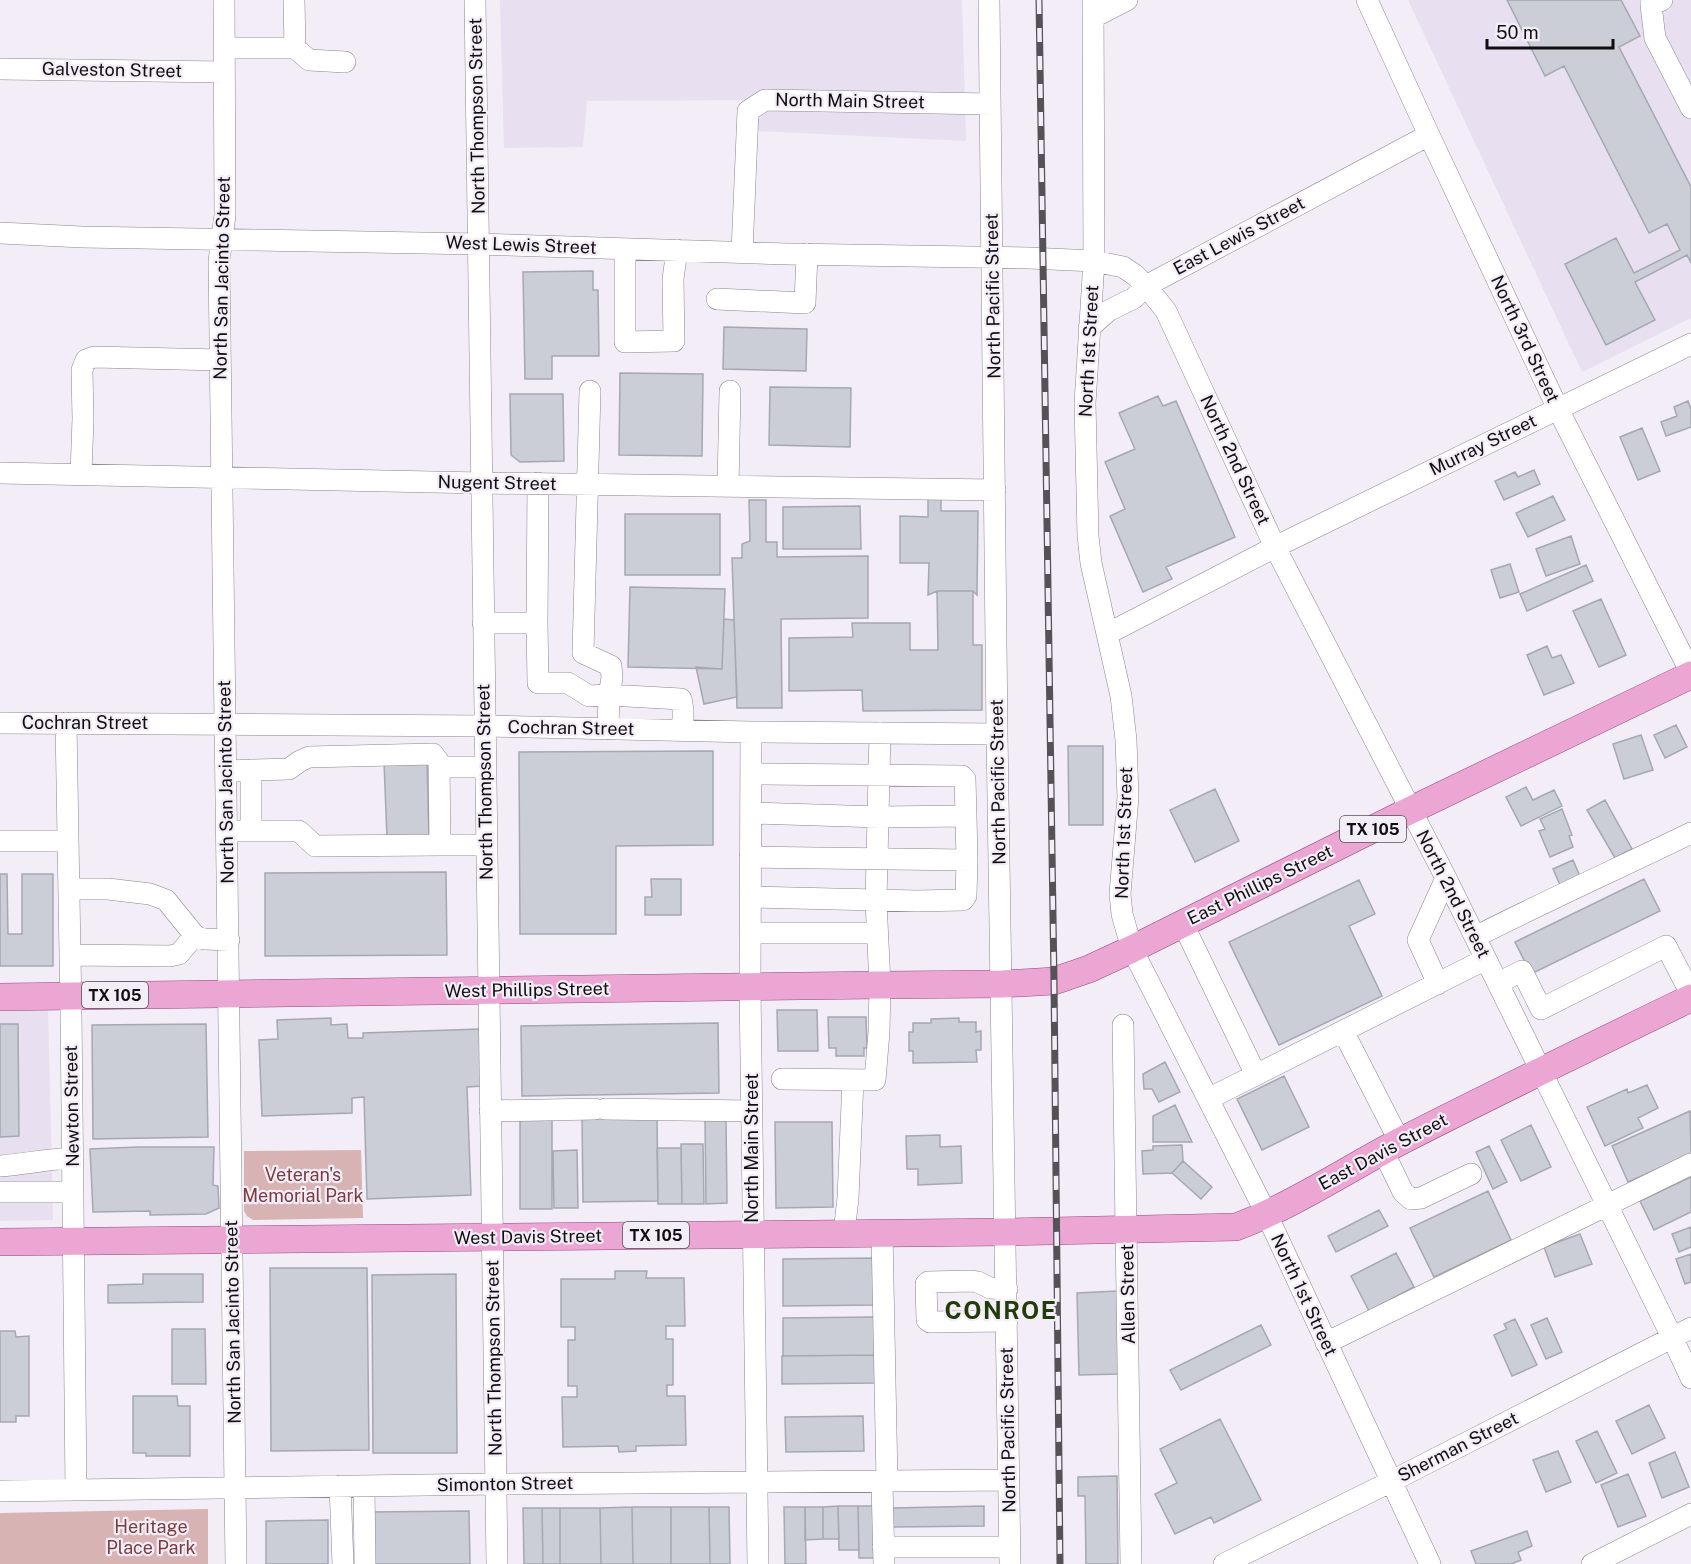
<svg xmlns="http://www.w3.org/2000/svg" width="1691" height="1564" font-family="'Public Sans',sans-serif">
  <rect width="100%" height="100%" fill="#f2edf6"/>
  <path fill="#e8e0f0" d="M 500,0 L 962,0 L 966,141 L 756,131 L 755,100 L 587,101 L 583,147 L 504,148 Z
    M 1408,0 L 1691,0 L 1691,318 L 1582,372 Z
    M 48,1009 L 53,1220 L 0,1221 L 0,1011 Z"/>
  <path fill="#d7b3b3" d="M 361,1150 L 363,1218 L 253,1220 L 247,1216 L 244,1211 L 244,1151 Z
    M 208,1509 L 208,1564 L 0,1564 L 0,1513 Z"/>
  <path fill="#cbced7" stroke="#a5a8b1" stroke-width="1.5" d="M 1507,0 L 1621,0 L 1640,36 L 1619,47 L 1691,187 L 1691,263 L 1687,255 L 1635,282 L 1655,320 L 1606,345 L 1565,264 L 1616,238 L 1634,273 L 1680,250 L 1667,224 L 1649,233 L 1564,66 L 1545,76 Z
    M 593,271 L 593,290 L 598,290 L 599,356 L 552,356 L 552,379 L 525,379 L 523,272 Z
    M 724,327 L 807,329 L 806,371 L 723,369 Z
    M 620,373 L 703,374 L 702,456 L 619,455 Z
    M 770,387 L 851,388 L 850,447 L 769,445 Z
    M 510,394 L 563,394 L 564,461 L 520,462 L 511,455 Z
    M 1158,396 L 1163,406 L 1176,401 L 1235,537 L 1166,567 L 1172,579 L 1143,592 L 1110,516 L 1125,509 L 1105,462 L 1135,449 L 1119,413 Z
    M 1688,401 L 1691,409 L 1691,427 L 1666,436 L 1661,422 L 1677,416 L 1674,407 Z
    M 1642,428 L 1660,471 L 1638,480 L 1620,437 Z
    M 1534,470 L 1540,484 L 1504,500 L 1495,481 L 1515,472 L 1518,477 Z
    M 1553,496 L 1565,520 L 1528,537 L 1516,513 Z
    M 928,498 L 941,498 L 941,511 L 978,511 L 977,595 L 973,591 L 937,591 L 928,595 L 929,563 L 900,563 L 900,516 L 928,517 Z
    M 749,500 L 766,500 L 766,542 L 777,542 L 777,557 L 868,556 L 868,618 L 781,619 L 782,708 L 737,708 L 732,558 L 742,558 L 742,544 L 750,541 Z
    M 860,506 L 861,549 L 783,549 L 783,507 Z
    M 625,514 L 720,514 L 720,575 L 625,575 Z
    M 1571,536 L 1580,564 L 1546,576 L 1536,549 Z
    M 1510,564 L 1519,592 L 1500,598 L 1491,570 Z
    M 1586,565 L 1593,581 L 1527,611 L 1520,594 Z
    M 630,587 L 725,589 L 722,669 L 628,667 Z
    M 937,591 L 973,591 L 973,645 L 982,645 L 982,710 L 863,711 L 862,690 L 789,691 L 789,638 L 853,637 L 852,623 L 910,623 L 910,650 L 938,650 Z
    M 1601,599 L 1626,655 L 1599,667 L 1573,611 Z
    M 724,619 L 734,620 L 737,697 L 704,704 L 696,667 L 722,669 Z
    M 1547,646 L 1552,658 L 1561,655 L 1574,683 L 1544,695 L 1527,655 Z
    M 1676,725 L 1687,747 L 1665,758 L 1654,735 Z
    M 1641,735 L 1653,770 L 1624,779 L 1613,744 Z
    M 1068,746 L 1103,746 L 1103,825 L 1069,825 Z
    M 713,751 L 713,845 L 616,846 L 616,934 L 520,934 L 519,752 Z
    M 427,760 L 429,837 L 387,838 L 384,762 Z
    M 1526,787 L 1533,800 L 1554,790 L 1562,806 L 1521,826 L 1506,797 Z
    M 1215,789 L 1239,841 L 1195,862 L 1170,810 Z
    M 1605,800 L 1632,849 L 1615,858 L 1587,810 Z
    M 1562,809 L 1572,835 L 1569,836 L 1573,847 L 1550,857 L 1539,831 L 1545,829 L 1540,819 Z
    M 1573,860 L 1583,883 L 1563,892 L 1553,869 Z
    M 446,872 L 447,955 L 265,956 L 265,873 Z
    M 0,874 L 7,874 L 8,934 L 22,934 L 22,874 L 53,874 L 53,966 L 0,966 Z
    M 651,879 L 681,879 L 681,915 L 645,915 L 645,897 L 652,897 Z
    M 1644,879 L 1660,911 L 1531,974 L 1515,942 Z
    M 1359,880 L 1375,914 L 1349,926 L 1382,996 L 1279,1045 L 1229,942 Z
    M 777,1010 L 817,1010 L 818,1051 L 778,1051 Z
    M 828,1017 L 866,1017 L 867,1048 L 864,1048 L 864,1056 L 836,1056 L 836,1048 L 829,1048 Z
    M 331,1018 L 331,1025 L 347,1024 L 348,1038 L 363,1038 L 363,1033 L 480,1029 L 482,1086 L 467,1087 L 471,1195 L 367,1199 L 364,1097 L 352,1098 L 352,1113 L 262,1116 L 259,1040 L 278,1039 L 277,1020 Z
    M 959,1018 L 959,1022 L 976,1022 L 976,1032 L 981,1031 L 981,1050 L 976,1050 L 977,1062 L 913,1063 L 913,1051 L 909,1051 L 909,1032 L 913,1032 L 913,1023 L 931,1023 L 931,1019 Z
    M 718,1023 L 719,1093 L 522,1096 L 521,1026 Z
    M 0,1024 L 18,1024 L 19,1136 L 0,1137 Z
    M 206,1024 L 208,1137 L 93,1139 L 92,1025 Z
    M 1165,1062 L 1180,1092 L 1159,1102 L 1152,1089 L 1144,1089 L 1143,1074 Z
    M 1284,1076 L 1309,1127 L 1262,1150 L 1237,1099 Z
    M 1647,1085 L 1658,1108 L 1638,1118 L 1643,1128 L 1605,1146 L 1587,1107 L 1627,1089 L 1628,1093 Z
    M 1175,1105 L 1192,1142 L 1153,1142 L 1153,1116 Z
    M 1690,1111 L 1691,1154 L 1628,1182 L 1612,1146 Z
    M 582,1114 L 657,1114 L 658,1201 L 583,1202 Z
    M 520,1116 L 552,1116 L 552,1209 L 520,1209 Z
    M 705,1119 L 726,1119 L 727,1203 L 706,1204 Z
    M 775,1122 L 832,1122 L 833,1207 L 776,1208 Z
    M 1531,1125 L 1551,1167 L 1521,1181 L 1501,1140 Z
    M 940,1135 L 940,1147 L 961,1146 L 962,1183 L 918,1185 L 918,1169 L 907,1169 L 906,1136 Z
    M 681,1144 L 703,1144 L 704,1204 L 682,1204 Z
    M 1182,1145 L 1183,1161 L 1172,1173 L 1143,1174 L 1142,1151 L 1153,1150 L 1153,1146 Z
    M 1489,1146 L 1507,1182 L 1493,1189 L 1476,1152 Z
    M 138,1147 L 214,1147 L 213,1185 L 218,1186 L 219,1208 L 206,1214 L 150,1215 L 150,1211 L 93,1212 L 90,1149 Z
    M 657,1148 L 681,1148 L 682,1204 L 658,1204 Z
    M 577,1150 L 578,1208 L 554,1208 L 553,1151 Z
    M 1183,1161 L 1212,1187 L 1201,1199 L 1172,1173 Z
    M 1691,1177 L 1691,1212 L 1654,1230 L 1640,1201 Z
    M 1488,1191 L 1511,1240 L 1434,1277 L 1410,1228 Z
    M 1379,1210 L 1388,1226 L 1336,1252 L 1328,1236 Z
    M 1691,1227 L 1691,1247 L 1679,1252 L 1672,1234 Z
    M 1580,1234 L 1592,1264 L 1555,1277 L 1544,1247 Z
    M 1396,1253 L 1414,1287 L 1369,1311 L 1351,1276 Z
    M 1691,1254 L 1691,1282 L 1685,1284 L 1676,1259 Z
    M 876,1258 L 877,1305 L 783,1306 L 783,1259 Z
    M 270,1268 L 367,1268 L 369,1450 L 271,1451 Z
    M 615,1271 L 647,1271 L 646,1278 L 684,1278 L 685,1326 L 666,1326 L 666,1339 L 673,1339 L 673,1385 L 667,1385 L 667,1396 L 685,1396 L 686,1445 L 636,1446 L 636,1451 L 619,1452 L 618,1446 L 563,1447 L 562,1397 L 577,1397 L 577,1386 L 568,1386 L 568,1340 L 575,1340 L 575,1327 L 561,1327 L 561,1279 L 615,1279 Z
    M 143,1274 L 203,1274 L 203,1302 L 108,1303 L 108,1285 L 143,1284 Z
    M 456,1274 L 457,1453 L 373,1453 L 372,1275 Z
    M 1117,1291 L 1119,1374 L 1079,1375 L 1077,1293 Z
    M 876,1317 L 876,1355 L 783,1356 L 783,1318 Z
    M 1547,1318 L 1562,1352 L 1546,1359 L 1531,1325 Z
    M 1515,1319 L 1537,1365 L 1512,1376 L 1494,1335 L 1507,1329 L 1504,1324 Z
    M 1261,1325 L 1271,1345 L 1181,1390 L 1170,1370 Z
    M 172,1329 L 205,1329 L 206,1384 L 172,1384 Z
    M 0,1331 L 15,1331 L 16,1337 L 29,1336 L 29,1416 L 16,1416 L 16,1422 L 0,1422 Z
    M 876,1355 L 876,1383 L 782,1384 L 782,1356 Z
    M 133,1396 L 177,1396 L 178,1406 L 190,1406 L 190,1456 L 146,1456 L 146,1453 L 133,1453 Z
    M 1649,1405 L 1665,1438 L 1632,1454 L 1616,1421 Z
    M 863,1416 L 864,1451 L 786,1452 L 785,1417 Z
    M 1220,1419 L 1261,1500 L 1214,1523 L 1211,1517 L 1175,1534 L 1155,1494 L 1177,1483 L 1160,1449 Z
    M 1597,1431 L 1617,1473 L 1596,1483 L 1576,1441 Z
    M 1558,1451 L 1571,1482 L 1546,1492 L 1533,1460 Z
    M 1675,1452 L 1689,1487 L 1662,1498 L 1649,1463 Z
    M 1628,1474 L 1646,1516 L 1618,1527 L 1601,1485 Z
    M 1117,1476 L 1118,1564 L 1086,1564 L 1085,1496 L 1078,1496 L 1078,1477 Z
    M 838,1506 L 839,1539 L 823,1539 L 823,1507 Z
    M 838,1506 L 858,1506 L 859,1550 L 839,1550 Z
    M 858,1506 L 881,1506 L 882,1558 L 859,1558 Z
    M 984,1506 L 984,1526 L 893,1527 L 893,1508 Z
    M 632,1507 L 633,1564 L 601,1564 L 600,1508 Z
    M 632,1507 L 671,1507 L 671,1564 L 633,1564 Z
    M 671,1507 L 709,1507 L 710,1564 L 671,1564 Z
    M 709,1507 L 729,1507 L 730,1564 L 710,1564 Z
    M 784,1507 L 805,1507 L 806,1564 L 785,1564 Z
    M 805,1507 L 823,1507 L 823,1539 L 805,1540 Z
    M 523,1508 L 542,1508 L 543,1564 L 524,1564 Z
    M 542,1508 L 560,1508 L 560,1564 L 543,1564 Z
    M 560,1508 L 600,1508 L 601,1564 L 560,1564 Z
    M 469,1511 L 470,1564 L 371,1564 L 371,1512 Z
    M 328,1520 L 328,1564 L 266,1564 L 266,1521 Z
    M 1527,1531 L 1532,1546 L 1518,1552 L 1521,1560 L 1511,1564 L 1476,1564 L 1471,1551 Z"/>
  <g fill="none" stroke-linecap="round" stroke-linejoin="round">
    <g stroke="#8a868e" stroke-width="22">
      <path id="minor" d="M 224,0 L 225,215 L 219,261 L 236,1564
        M 475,0 L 497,1564
        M 989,0 L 997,734 L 1010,1564
        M 1093,0 L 1094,261 L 1085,403 L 1088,536 L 1091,563 L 1121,696 L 1126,740 L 1128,797 L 1120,894 L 1122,914 L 1132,949 L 1267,1215 L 1430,1564
        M 1367,0 L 1429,135 L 1558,409 L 1691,673
        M 1662,0 L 1651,5 L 1655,38 L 1691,108
        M 1094,17 L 1127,0
        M 224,48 L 295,48 L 294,0
        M 295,48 L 309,60 L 345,62
        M 0,69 L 224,72
        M 0,233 L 82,237 L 478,244 L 788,254 L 1029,258 L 1094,261 L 1123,267 L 1135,275 L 1146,286 L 1166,311 L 1275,547 L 1446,878 L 1672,1337 L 1691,1378
        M 625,249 L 625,342 L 674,341 L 673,279 L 677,250
        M 742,252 L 748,111 L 765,100 L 990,104
        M 717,299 L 805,303 L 807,254
        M 1089,328 L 1108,311 L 1134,298 L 1146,286 L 1429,135
        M 590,391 L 583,653 L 611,666 L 612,678 L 609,695 L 608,729
        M 0,473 L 481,483 L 995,490
        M 81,474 L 83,419 L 82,370 L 86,360 L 94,357 L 220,360
        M 728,486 L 730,391
        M 483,623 L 537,623 L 538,483
        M 537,623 L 538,683 L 568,683 L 589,696 L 609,695 L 681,699 L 683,710 L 683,730
        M 1107,634 L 1275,547 L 1691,344
        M 0,723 L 485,726 L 751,732 L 997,734
        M 66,723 L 71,1012 L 76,1490
        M 751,732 L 750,987 L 758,1564
        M 439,767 L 485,767
        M 251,770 L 251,831
        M 226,771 L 289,769 L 300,761 L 309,757 L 433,754 L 439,762 L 440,845 L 315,846 L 299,831 L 227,831
        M 751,813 L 879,817 L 966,816 L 965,779 L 962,776 L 751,774
        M 0,841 L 68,841
        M 440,845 L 486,845
        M 750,857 L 967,860 L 966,816
        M 69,889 L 108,889 L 150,894 L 166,900 L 196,937 L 205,939 L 229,940
        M 750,897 L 917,901 L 963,900 L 966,896 L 967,860
        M 1183,924 L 1256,1075
        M 750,933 L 877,933
        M 1475,937 C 1546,901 1619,868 1691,833
        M 70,955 L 170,956 L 179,954 L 195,935
        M 1498,983 L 1522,971 L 1541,1009 L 1666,946 L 1691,994
        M 1438,984 L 1418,940 L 1446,878
        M 1123,1025 L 1131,1564
        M 1343,1031 L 1400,1142
        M 782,1079 L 875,1080 L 879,1032 L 880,985 L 876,901 L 880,733
        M 1208,1099 L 1486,959
        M 605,1109 L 751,1111
        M 490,1111 L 595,1109
        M 1383,1151 L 1403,1192 L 1411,1199 L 1421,1198 L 1471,1174
        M 0,1166 C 25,1164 48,1159 73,1158
        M 0,1192 L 73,1192
        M 844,1233 L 848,1198 L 853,1080
        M 882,1233 L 887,1481
        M 1007,1289 L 990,1288 L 978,1282 L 972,1281 L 928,1282 L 926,1284 L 927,1320 L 930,1322 L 1007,1321
        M 1326,1343 L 1691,1164
        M 882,1481 L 884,1564
        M 340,1486 L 343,1564
        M 364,1486 L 365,1564
        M 0,1491 L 496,1484 L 1009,1480
        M 883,1547 L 1010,1547
        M 1224,1564 L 1390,1482 L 1691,1328
        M 1592,1564 L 1691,1514"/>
    </g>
    <g stroke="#964a7c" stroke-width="28">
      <path id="major" d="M 0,997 L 880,985 L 1002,984 L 1054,981 L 1089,969 L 1132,949 L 1411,810 L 1691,675
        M 0,1242 L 1006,1232 L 1236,1227 C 1294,1205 1346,1170 1401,1141 C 1497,1092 1594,1045 1691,998"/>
    </g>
    <use href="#minor" stroke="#fff" stroke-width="21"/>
    <use href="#major" stroke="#eba6d3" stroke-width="27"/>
    <g stroke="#555257" stroke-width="7">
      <path id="rail" d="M 1039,0 L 1054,981 L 1060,1564"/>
    </g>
    <use href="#rail" stroke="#f2edf6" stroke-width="4.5" stroke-dasharray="14" stroke-linecap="butt"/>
  </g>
  <g text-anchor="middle" stroke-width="4.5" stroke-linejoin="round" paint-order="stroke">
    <g fill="#f2edf6" stroke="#545156" stroke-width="1.5">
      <rect x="1340" y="816" width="66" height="26" rx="4.5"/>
      <rect x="82" y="982" width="66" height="26" rx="4.5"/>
      <rect x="623" y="1222" width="66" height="26" rx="4.5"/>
    </g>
    <g font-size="16" font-weight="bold" fill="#100e11">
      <text x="1373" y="835">TX 105</text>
      <text x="115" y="1001">TX 105</text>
      <text x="656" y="1241">TX 105</text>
    </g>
    <g font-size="18" fill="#100e11" stroke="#f2edf6">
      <text transform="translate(112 70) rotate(1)" y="6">Galveston Street</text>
      <text transform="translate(850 101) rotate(1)" y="6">North Main Street</text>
      <text transform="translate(477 116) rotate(-91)" y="6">North Thompson Street</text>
      <text transform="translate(1239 236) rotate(-28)" y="6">East Lewis Street</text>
      <text transform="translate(521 245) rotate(2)" y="6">West Lewis Street</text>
      <text transform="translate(222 278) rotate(-89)" y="6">North San Jacinto Street</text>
      <text transform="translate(993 296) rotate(-91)" y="6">North Pacific Street</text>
      <text transform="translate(1525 339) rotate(65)" y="6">North 3rd Street</text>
      <text transform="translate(1089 351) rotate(-87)" y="6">North 1st Street</text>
      <text transform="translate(1483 445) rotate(-26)" y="6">Murray Street</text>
      <text transform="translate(1235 460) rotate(65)" y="6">North 2nd Street</text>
      <text transform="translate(497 483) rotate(1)" y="6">Nugent Street</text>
      <text x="85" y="729">Cochran Street</text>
      <text transform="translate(571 728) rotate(1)" y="6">Cochran Street</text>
      <text transform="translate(226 782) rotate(-91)" y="6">North San Jacinto Street</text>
      <text transform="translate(485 782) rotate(-91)" y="6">North Thompson Street</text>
      <text transform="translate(998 782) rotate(-91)" y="6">North Pacific Street</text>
      <text transform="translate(1124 833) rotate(-88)" y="6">North 1st Street</text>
      <text transform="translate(1260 885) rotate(-26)" y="6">East Phillips Street</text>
      <text transform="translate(1453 894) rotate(63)" y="6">North 2nd Street</text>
      <text transform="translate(527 990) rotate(-1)" y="6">West Phillips Street</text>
      <text transform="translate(72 1106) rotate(-91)" y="6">Newton Street</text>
      <text transform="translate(752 1148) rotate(-90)" y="6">North Main Street</text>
      <text transform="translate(1383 1152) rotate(-28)" y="6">East Davis Street</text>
      <text transform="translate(528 1237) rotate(-1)" y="6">West Davis Street</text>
      <text transform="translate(1128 1294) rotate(-91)" y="6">Allen Street</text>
      <text transform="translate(1304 1295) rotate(65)" y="6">North 1st Street</text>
      <text transform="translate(233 1322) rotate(-91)" y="6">North San Jacinto Street</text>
      <text transform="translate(494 1358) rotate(-91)" y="6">North Thompson Street</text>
      <text transform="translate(1008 1430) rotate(-91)" y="6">North Pacific Street</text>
      <text transform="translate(1458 1447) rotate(-27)" y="6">Sherman Street</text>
      <text transform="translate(505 1484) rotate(-1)" y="6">Simonton Street</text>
    </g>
    <g font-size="18" fill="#793c40" stroke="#f2edf6">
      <text x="303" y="1181">Veteran's<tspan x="303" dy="21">Memorial Park</tspan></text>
      <text x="151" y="1533">Heritage<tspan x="151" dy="21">Place Park</tspan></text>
    </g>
    <g font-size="24" font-weight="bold" letter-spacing="1.5" fill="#213b0a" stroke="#f2edf6">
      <text x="1001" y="1319">CONROE</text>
    </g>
  </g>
  <path d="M1487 39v9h126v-9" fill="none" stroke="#100e11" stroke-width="3"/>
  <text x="1496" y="39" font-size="18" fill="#100e11" stroke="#f2edf6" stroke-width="4.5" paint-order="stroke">50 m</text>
</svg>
